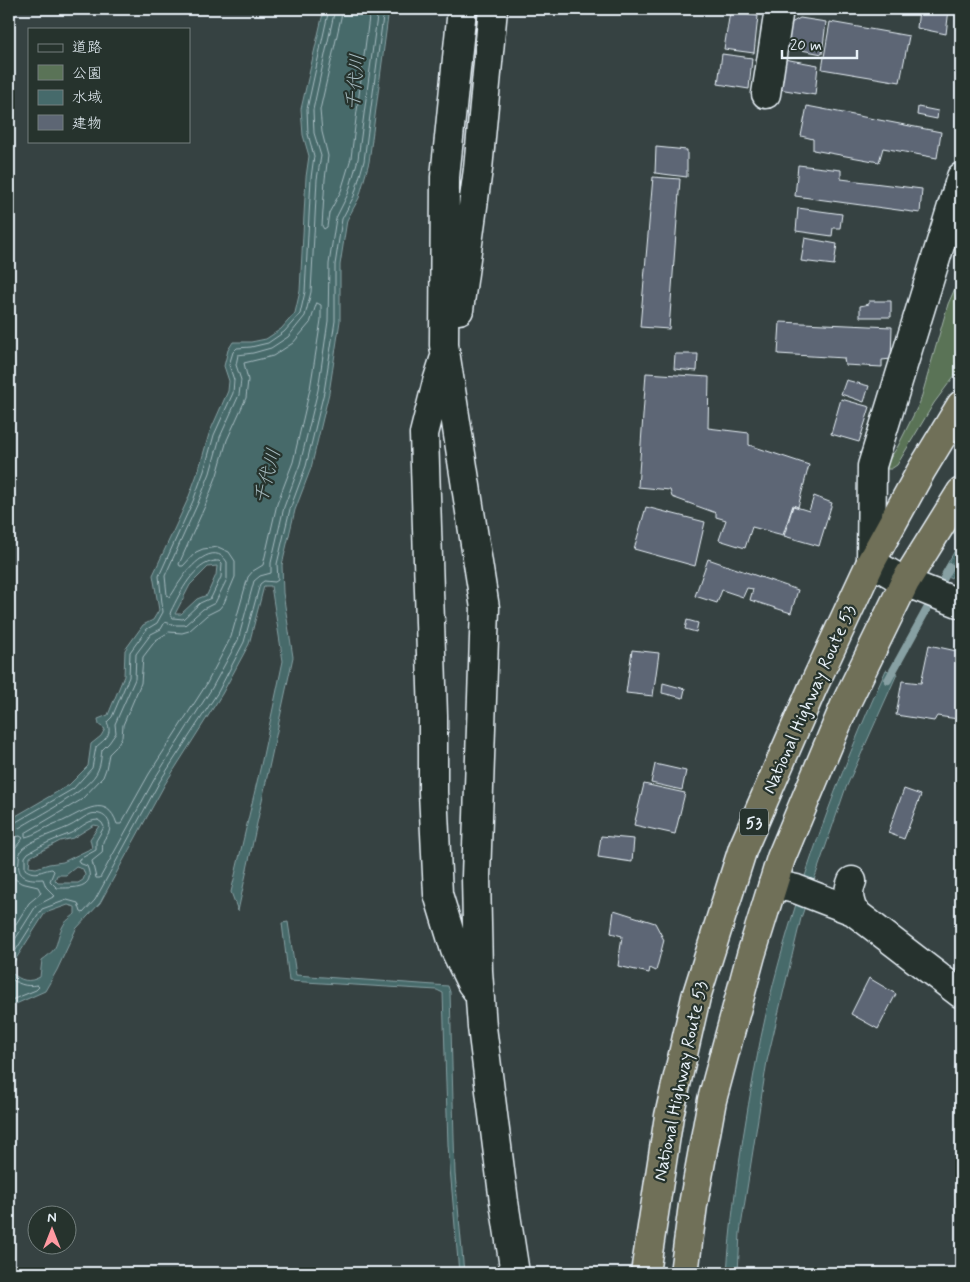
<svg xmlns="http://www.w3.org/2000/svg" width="970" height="1282" font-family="Mynerve,'Klee One',sans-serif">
  <rect width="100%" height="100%" fill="#364242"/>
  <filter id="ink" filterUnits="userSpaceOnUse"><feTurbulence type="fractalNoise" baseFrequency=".02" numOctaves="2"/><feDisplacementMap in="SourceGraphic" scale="10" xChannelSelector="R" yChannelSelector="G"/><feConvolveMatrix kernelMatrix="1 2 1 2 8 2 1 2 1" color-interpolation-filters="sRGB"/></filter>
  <g filter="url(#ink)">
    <path fill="#5a7357" stroke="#a1b2a8" d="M 961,275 L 961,367 L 934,403 L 897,465 L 891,469 L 886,469 L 887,463 L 898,446 L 920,402 L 948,304 Z"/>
    <path fill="#466a6b" stroke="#87a0a3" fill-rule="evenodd" d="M 324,9 L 389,9 L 369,162 L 359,198 L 347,220 L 340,265 L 340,321 L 329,393 L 311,468 L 295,510 L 282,565 L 283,593 L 293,657 L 238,911 L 231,892 L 261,765 L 283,661 L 271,586 L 264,586 L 249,644 L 222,694 L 165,784 L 100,903 L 76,929 L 57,970 L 45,991 L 9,1007 L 9,820 L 69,785 L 88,766 L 91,744 L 101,736 L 105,729 L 99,725 L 98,719 L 108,715 L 124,676 L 125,650 L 143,625 L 153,620 L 159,610 L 153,575 L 188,499 L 199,469 L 209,434 L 228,391 L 229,381 L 224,366 L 228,350 L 233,342 L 251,342 L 266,339 L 281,329 L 295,313 L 300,291 L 306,177 L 309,156 L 303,135 L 301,109 ZM 217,566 L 216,575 L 207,595 L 197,599 L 181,614 L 175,614 L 190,585 L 208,567 ZM 94,825 L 99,826 L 90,839 L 92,848 L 63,862 L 49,864 L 36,868 L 29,867 L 30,857 L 60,841 L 73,838 ZM 76,867 L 83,869 L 85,875 L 83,880 L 78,883 L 58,883 L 55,880 L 57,875 L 66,875 ZM 68,905 L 75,907 L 75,914 C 71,918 65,921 63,926 C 54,942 62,946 42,960 L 40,977 C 29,983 21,981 12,973 L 12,965 L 45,913 Z
      M 961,540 L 961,560 L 951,578 L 942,573 Z
      M 886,670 L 897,674 L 845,790 L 801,918 L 767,1061 L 740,1233 L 738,1273 L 727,1273 C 730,1228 736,1183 743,1138 C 750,1094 758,1048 768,1005 C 796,890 837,778 886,670 Z
      M 288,922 L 296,975 L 448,986 L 450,992 L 455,1174 L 464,1273 L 459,1273 L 448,1145 L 443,993 L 437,990 L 289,981 L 282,923 Z"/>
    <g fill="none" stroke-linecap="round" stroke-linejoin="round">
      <path stroke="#a7bbc0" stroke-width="1" d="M 343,9 L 320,110 L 322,132 L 328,156 L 325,179 L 322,226 L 324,229 L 327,227 L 329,213 L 341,191 L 351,158 L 370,9
        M 317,303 L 321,305 L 321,320 L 310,389 L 293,462 L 277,504 L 263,565 L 253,571 L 248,577 L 231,637 L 206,685 L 149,774 L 121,824 L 117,824 C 107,793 84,811 65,820 C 62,822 58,822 54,824 C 44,828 35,835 25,837 L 25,833 L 81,800 L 103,777 L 106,769 L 109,754 L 116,747 L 122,737 L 123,725 L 141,683 L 143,657 L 156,640 L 169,632 L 182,633 L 189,631 L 207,615 L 219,609 L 224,603 L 235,577 L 235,561 L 229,552 L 218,547 L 203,549 L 196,552 L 183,566 L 180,566 L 179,564 L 205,506 L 217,475 L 227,440 L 246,398 L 248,380 L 244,363 L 273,356 L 293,343 L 310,323 Z
        M 215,561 L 219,561 L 222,564 L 221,577 L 211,598 L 200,603 L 183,619 L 173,618 L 170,614 L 171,611 C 180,593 194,563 215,561 Z
        M 98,820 L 102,823 L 104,827 L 96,841 L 96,850 L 78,860 L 79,863 L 87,866 C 97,889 73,888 57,888 L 50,881 L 54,871 L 52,869 C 42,870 35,877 25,869 L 25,857 L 28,853 C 41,845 55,839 69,834 C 79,830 86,820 98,820 Z
        M 9,824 L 16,822 L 73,789 L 92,768 L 96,747 C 105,739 113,735 107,722 L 112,717 L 129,677 L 130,652 L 147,629 L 157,623 L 163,612 L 159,576 L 193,501 L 204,471 L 214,435 L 233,393 L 234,380 L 229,365 L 233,352 L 237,348 L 251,347 L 268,343 L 284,332 L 300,314 L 305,292 L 311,178 L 314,156 L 308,134 L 307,109 L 329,9
        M 9,831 L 19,828 C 38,816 91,790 98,770 C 101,764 101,756 102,750 L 109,743 L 116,733 L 115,724 L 135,679 L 136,654 L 151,634 L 161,629 L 165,622 L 175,625 L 185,625 L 203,609 L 215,603 L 227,579 L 227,562 C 214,540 189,567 181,580 C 177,585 174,592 170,597 L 167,595 L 165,576 L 198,503 L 210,473 L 220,437 L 239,395 L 241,380 L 236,365 L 238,355 L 253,353 L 271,348 L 288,337 L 305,316 L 311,292 L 317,179 L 321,156 L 314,133 L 313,110 L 335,9
        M 9,838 L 20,836 L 23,838 L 12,852 L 11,872 L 15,879 L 21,883 L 38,887 L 41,893 L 29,903 L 9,935
        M 9,949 L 36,906 L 55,896 L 46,887 L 43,879 C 28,880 16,878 19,860 C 19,856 20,852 22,849 C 33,839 55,833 68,827 C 76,824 82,817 91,814 C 102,811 113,820 109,832 C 108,835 104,838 103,842 C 102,845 103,849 102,853 L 92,861 L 96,878 L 100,878 L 155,778 L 212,688 L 238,640 L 254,581 L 260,576 L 271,573 L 271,563 L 284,507 L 300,464 L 318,390 L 328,321 L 329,264 L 336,218 L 348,194 L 358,159 L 378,9
        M 9,961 L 42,909 L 67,900 L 78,903 L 81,912 L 83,913 L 95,900 L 160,781 L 218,692 L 244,642 L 260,584 L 264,581 L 275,582 L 278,580 L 277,564 L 290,509 L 306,466 L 324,392 L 335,321 L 335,265 L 342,219 L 354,196 L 364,161 L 384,9
        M 9,977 C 18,984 25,987 37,985 L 39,987 L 36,990 L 9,1001"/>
      <path stroke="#87a0a3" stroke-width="8" d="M 888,680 L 950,567"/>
    </g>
    <path fill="#5d6674" stroke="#e8f1f8" d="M 919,9 L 949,9 L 946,34 L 917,28 Z
      M 730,12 L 758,16 L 754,53 L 724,49 Z
      M 800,18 L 826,22 L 822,54 L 786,47 L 791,23 Z
      M 830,22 L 909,36 L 900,82 L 822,69 Z
      M 722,54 L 752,58 L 749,89 L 718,84 Z
      M 784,59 L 818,65 L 815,95 L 779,89 Z
      M 807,106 L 941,132 L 937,158 L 883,148 L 879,162 L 813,150 L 813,139 L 801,136 Z
      M 918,107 L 938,111 L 937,119 L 917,115 Z
      M 656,147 L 687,150 L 687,177 L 655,173 Z
      M 798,165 L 841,170 L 841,179 L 922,189 L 920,213 L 795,196 Z
      M 653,177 L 680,179 L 669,329 L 640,327 Z
      M 798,208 L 842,214 L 840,228 L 833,228 L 832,236 L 796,231 Z
      M 805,238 L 837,244 L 834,265 L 801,261 Z
      M 869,301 L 891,301 L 891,317 L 860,317 L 860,306 L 869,304 Z
      M 780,322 L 892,327 L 891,359 L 882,360 L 882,367 L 845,365 L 844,358 L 778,354 Z
      M 675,354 L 698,354 L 697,371 L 674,369 Z
      M 646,373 L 709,377 L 708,428 L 749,433 L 749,445 L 809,465 L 798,507 L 793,505 L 783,535 L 752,527 L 745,548 L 719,540 L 726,520 L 716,517 L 716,513 L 672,497 L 670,490 L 638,487 Z
      M 846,380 L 869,386 L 864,402 L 841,394 Z
      M 841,399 L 870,407 L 859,442 L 831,434 Z
      M 814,496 L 832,503 L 819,546 L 784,536 L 793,506 L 809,511 Z
      M 646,507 L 705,522 L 695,566 L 634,549 Z
      M 708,559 L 798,590 L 791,613 L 750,600 L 753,589 L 747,588 L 743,597 L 722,590 L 717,603 L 695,596 Z
      M 687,620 L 698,623 L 696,632 L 685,629 Z
      M 929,645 L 961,652 L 961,700 L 958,719 L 937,716 L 934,721 L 896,715 L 902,681 L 921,683 Z
      M 632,650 L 659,653 L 653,696 L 626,693 Z
      M 663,683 L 685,689 L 683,698 L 662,693 Z
      M 655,764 L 686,771 L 682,790 L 651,783 Z
      M 644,784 L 685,793 L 675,834 L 634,825 Z
      M 904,789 L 921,795 L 904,839 L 888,833 Z
      M 601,836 L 634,839 L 632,862 L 598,857 Z
      M 614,910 L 655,923 L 664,940 L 656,971 L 650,968 L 649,973 L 618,966 L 622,936 L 611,933 Z
      M 869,978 L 896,994 L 878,1029 L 851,1014 Z"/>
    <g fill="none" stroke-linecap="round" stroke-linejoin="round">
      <g stroke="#e8f1f8" stroke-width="31">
        <path id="minor" d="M 462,9 L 445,177 L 444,345 L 485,608 L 476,877 L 478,971 L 482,1027 L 504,1202 L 515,1273
          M 766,94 L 779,9
          M 961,177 L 872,466 L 871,562 L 905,582 L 961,604
          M 459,310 L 478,169 L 493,9
          M 444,360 L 437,382 L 424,434 L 433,716 L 433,792 L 438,894 L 455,950 L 471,983 L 477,991
          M 852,881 C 847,893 849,900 853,911 L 961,994
          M 773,884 L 796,889 L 853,911"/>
      </g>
      <g stroke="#e8f1f8" stroke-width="31">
        <path id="highway" d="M 645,1273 L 669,1116 L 696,997 L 743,848 L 813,687 L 871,562 L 921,471 L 961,405
          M 684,1273 L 693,1205 L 712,1100 L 751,955 L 781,858 L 845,705 L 905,582 L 961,492"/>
      </g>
      <use href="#minor" stroke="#26332d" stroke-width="28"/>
      <use href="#highway" stroke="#706f59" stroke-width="28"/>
    </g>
  </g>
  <g text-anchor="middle" stroke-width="4.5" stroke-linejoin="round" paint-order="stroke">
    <rect fill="#26332d" stroke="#aeb8bb" stroke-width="1" x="740" y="808.5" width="28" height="27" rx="4"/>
    <g font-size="16" font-weight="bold" fill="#e8f1f8">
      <text x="754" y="828">53</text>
    </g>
    <g font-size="18" fill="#e8f1f8" stroke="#26332d">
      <text transform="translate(809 699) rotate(-66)" y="6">National Highway Route 53</text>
      <text transform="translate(680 1081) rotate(-78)" y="6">National Highway Route 53</text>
    </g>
    <g font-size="19" font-style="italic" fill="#a7bbc0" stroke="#26332d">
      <text transform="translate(354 82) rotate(-85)" y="7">千代川</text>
      <text transform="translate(266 476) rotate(-75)" y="7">千代川</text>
    </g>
  </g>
  <rect width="970" height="1282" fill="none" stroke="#26332d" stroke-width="30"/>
  <rect x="15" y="15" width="940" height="1252" fill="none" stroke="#e8f1f8" stroke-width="2" filter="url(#ink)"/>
  <rect x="28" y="28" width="162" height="115" fill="#26332d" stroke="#747f7e"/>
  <rect x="38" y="44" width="25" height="8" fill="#26332d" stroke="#747f7e"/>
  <text x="72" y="52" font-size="15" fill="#e8f1f8">道路</text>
  <rect x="38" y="65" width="25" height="15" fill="#5a7357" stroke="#747f7e"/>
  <text x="72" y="78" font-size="15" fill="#e8f1f8">公園</text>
  <rect x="38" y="90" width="25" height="15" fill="#466a6b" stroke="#747f7e"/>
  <text x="72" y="102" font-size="15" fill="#e8f1f8">水域</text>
  <rect x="38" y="115" width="25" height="15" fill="#5d6674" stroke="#747f7e"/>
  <text x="72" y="128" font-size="15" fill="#e8f1f8">建物</text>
  <g transform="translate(52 1230)"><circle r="24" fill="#26332d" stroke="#747f7e"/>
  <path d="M0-4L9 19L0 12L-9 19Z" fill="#ff9aa2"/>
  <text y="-8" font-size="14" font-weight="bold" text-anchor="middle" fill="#e8f1f8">N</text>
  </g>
  <path d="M782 50v8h75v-8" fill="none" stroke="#e8f1f8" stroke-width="2.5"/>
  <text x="790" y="50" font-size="15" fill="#e8f1f8" stroke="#26332d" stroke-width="4" paint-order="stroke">20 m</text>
</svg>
